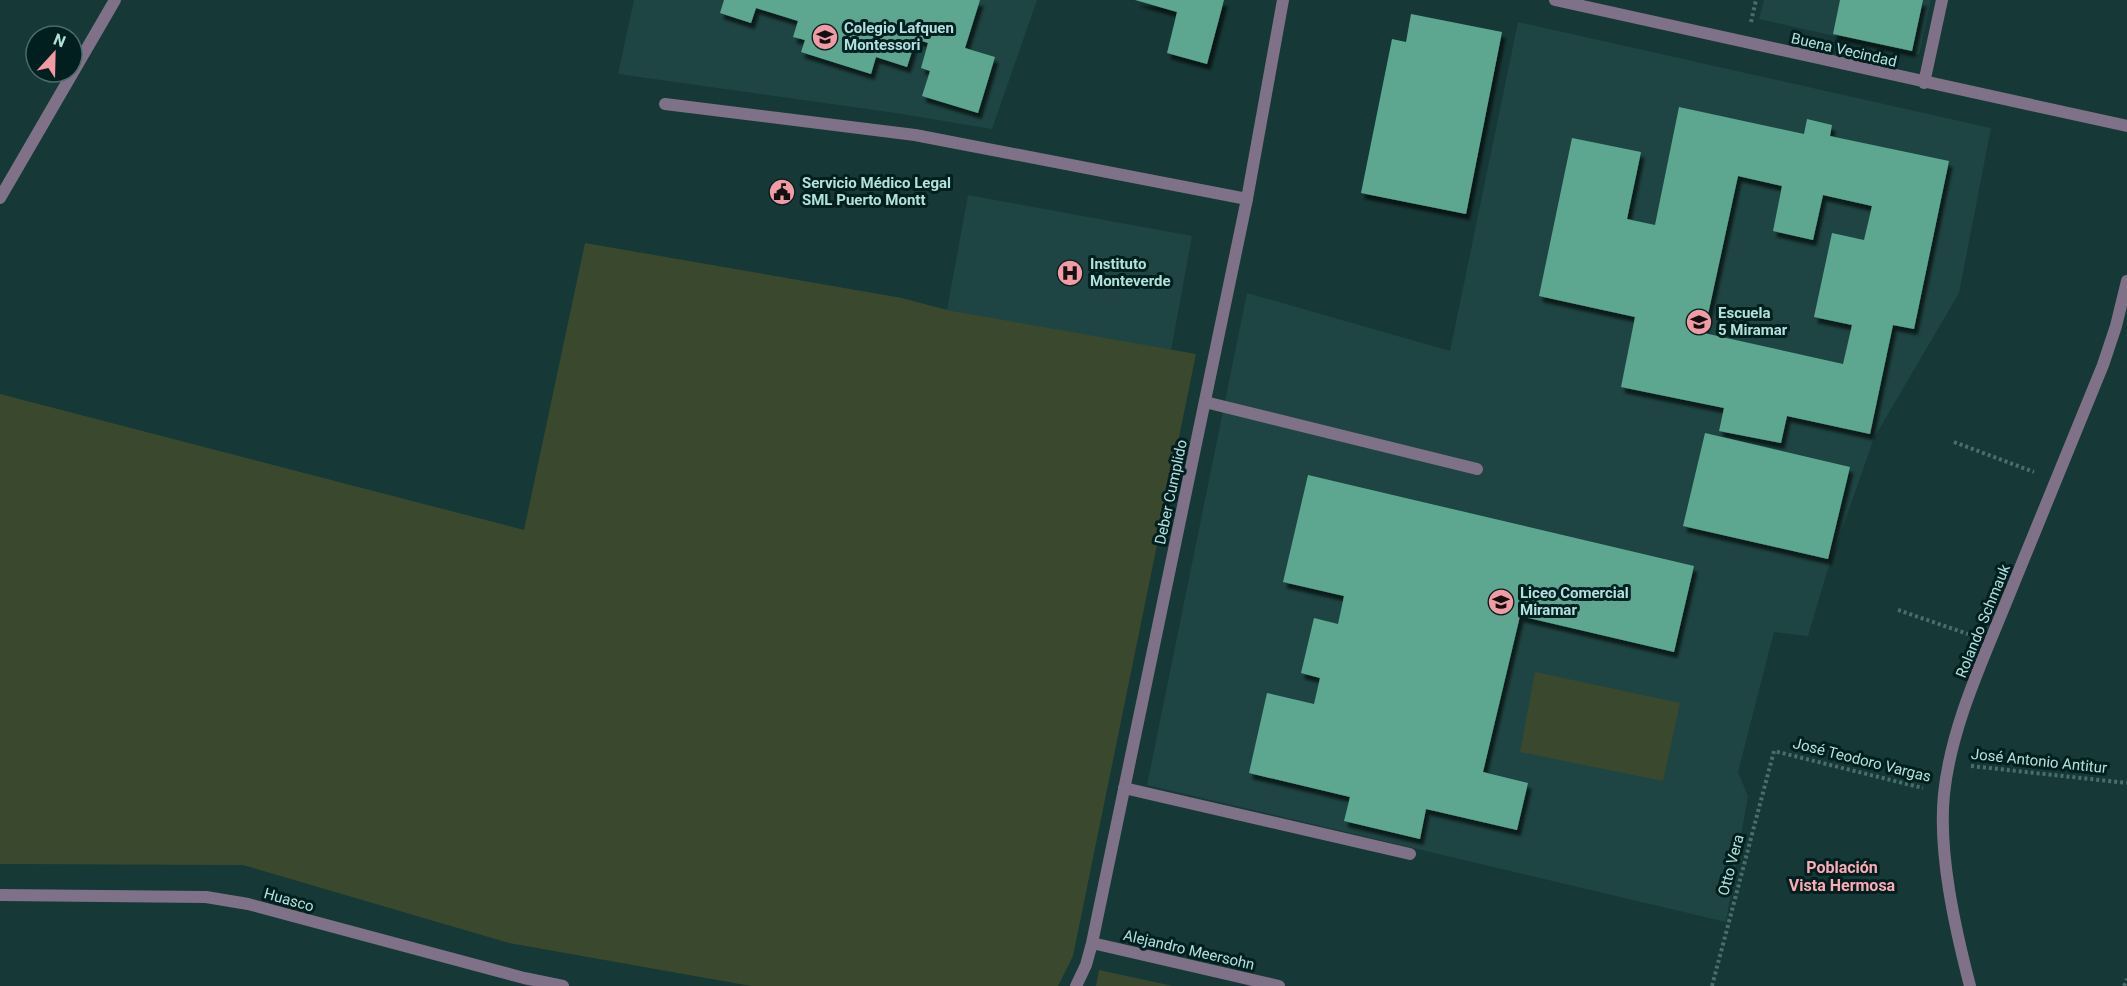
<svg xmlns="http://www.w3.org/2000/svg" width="2127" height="986" font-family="Roboto,sans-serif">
  <defs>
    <filter id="shadow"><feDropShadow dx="3.5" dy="6" stdDeviation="1.5" flood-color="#0009"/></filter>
  </defs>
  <rect width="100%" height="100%" fill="#163837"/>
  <path fill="#1e4543" d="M 634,0 L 1037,0 L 992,129 L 896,113 L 618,74 Z
    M 1764,0 L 1931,0 L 1919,55 L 1759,19 Z
    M 1518,22 L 1991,128 L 1959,293 L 1874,438 L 1827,572 L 1808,636 L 1774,632 L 1738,772 L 1748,796 L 1726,922 L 1147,785 L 1247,293 L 1450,351 Z
    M 968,195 L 1192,236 L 1171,351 L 947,310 Z"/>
  <path fill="#3a492d" d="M 585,243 L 902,298 L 947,310 L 1196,354 L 1073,956 L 1058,986 L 751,986 L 509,943 L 243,865 L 0,864 L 0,394 L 524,530 Z
    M 1535,672 L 1680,703 L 1663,781 L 1520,752 Z
    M 1099,970 L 1173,986 L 1096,986 Z"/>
  <path fill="#5da790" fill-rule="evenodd" filter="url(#shadow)" d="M 724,0 L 980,0 L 965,48 L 995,57 L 978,113 L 922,96 L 930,71 L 921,68 L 928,43 L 916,39 L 907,67 L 876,57 L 871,74 L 801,52 L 805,40 L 793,37 L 798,21 L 756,8 L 751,23 L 720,13 Z
    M 1135,0 L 1224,0 L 1207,64 L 1167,53 L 1177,12 Z
    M 1840,0 L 1923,0 L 1912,51 L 1833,34 Z
    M 1411,14 L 1502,32 L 1466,214 L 1361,193 L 1392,39 L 1406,42 Z
    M 1679,107 L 1804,134 L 1807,119 L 1832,125 L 1830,136 L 1949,161 L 1914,329 L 1893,325 L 1870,434 L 1787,416 L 1781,443 L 1719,431 L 1724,408 L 1621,387 L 1635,317 L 1539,296 L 1572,138 L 1641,152 L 1627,219 L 1655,225 ZM 1738,176 L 1782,186 L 1773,231 L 1813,240 L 1823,195 L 1872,206 L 1864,240 L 1832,233 L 1814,317 L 1852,325 L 1843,364 L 1704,333 Z
    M 1705,433 L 1850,467 L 1828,559 L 1683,526 Z
    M 1308,475 L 1694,566 L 1674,652 L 1520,616 L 1483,772 L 1528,783 L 1517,830 L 1426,809 L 1420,839 L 1344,821 L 1350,797 L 1249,773 L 1267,693 L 1314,704 L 1320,678 L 1301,673 L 1314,618 L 1338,624 L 1344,596 L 1283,582 Z"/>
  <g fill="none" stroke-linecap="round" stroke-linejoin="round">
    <path stroke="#486f6e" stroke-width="4" stroke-dasharray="3 3" stroke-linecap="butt" d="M 1751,22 L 1756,0
      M 1954,442 L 2034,472
      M 1898,610 L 1968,634
      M 1971,766 L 2127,783
      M 1712,986 L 1774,751 L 1923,788
      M 2124,986 L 2127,979"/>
    <path stroke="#7f7288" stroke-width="12" d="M 665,104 L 915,135 L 1247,199
      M 1205,402 L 1477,469
      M 1124,788 L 1410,854"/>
    <path stroke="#7f7288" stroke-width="12" d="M 1555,0 L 2127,126
      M 1924,83 L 1942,0
      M 0,198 L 115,0
      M 0,895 L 206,897 L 248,904 L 524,978 L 563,986
      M 1092,943 L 1279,986
      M 1076,986 L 1086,965 L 1092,943 L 1247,199 L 1283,0
      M 1970,986 C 1955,928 1938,853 1944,794 C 1951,727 1982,662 2007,600 C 2039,522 2071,443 2103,365 L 2116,326 L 2127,281"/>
  </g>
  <defs>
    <g id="school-disc" transform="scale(1.35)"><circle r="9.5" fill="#f49aa5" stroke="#001f1e"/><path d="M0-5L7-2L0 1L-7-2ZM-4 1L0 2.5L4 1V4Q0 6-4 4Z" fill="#111"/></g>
    <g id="civic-disc" transform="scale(1.35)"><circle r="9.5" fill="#f49aa5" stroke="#001f1e"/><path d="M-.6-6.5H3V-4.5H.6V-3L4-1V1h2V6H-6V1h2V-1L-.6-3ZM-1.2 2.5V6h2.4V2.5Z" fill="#111"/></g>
    <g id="hospital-disc" transform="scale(1.35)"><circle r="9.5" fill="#f49aa5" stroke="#001f1e"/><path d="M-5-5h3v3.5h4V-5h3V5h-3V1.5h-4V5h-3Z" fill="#111"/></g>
  </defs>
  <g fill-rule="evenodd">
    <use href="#school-disc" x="825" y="37"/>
    <use href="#civic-disc" x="782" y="192"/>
    <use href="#hospital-disc" x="1070" y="273"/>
    <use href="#school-disc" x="1699" y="322"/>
    <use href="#school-disc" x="1501" y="602"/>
  </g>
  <g text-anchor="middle" stroke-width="6" stroke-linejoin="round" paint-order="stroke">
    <g font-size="15" font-weight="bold" fill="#b0e1de" stroke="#001f1e" text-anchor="start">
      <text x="844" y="33">Colegio Lafquen<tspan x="844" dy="17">Montessori</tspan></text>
      <text x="802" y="188">Servicio Médico Legal<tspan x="802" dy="17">SML Puerto Montt</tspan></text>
      <text x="1090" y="269">Instituto<tspan x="1090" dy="17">Monteverde</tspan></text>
      <text x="1718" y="318">Escuela<tspan x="1718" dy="17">5 Miramar</tspan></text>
      <text x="1520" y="598">Liceo Comercial<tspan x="1520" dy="17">Miramar</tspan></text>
    </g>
    <g font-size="15" fill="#b0e1de" stroke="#001f1e">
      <text transform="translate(1844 50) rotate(13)" y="5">Buena Vecindad</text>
      <text transform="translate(1171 492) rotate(-78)" y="5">Deber Cumplido</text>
      <text transform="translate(1983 621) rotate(-68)" y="5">Rolando Schmauk</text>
      <text transform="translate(1862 760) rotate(14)" y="5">José Teodoro Vargas</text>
      <text transform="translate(2039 761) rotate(6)" y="5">José Antonio Antitur</text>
      <text transform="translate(1731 865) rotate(-75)" y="5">Otto Vera</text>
      <text transform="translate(289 900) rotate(16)" y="5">Huasco</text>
      <text transform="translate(1189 950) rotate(13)" y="5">Alejandro Meersohn</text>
    </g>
    <g font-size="16" font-weight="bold" fill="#feaab4" stroke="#001f1e">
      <text x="1842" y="873">Población<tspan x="1842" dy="18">Vista Hermosa</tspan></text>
    </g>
  </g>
  <g transform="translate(54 54) rotate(22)"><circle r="28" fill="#001f1e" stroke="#466d6b" stroke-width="1.5"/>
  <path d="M0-4.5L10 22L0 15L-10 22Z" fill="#f49aa5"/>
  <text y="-9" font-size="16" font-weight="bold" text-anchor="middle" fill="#b0e1de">N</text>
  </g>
</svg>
